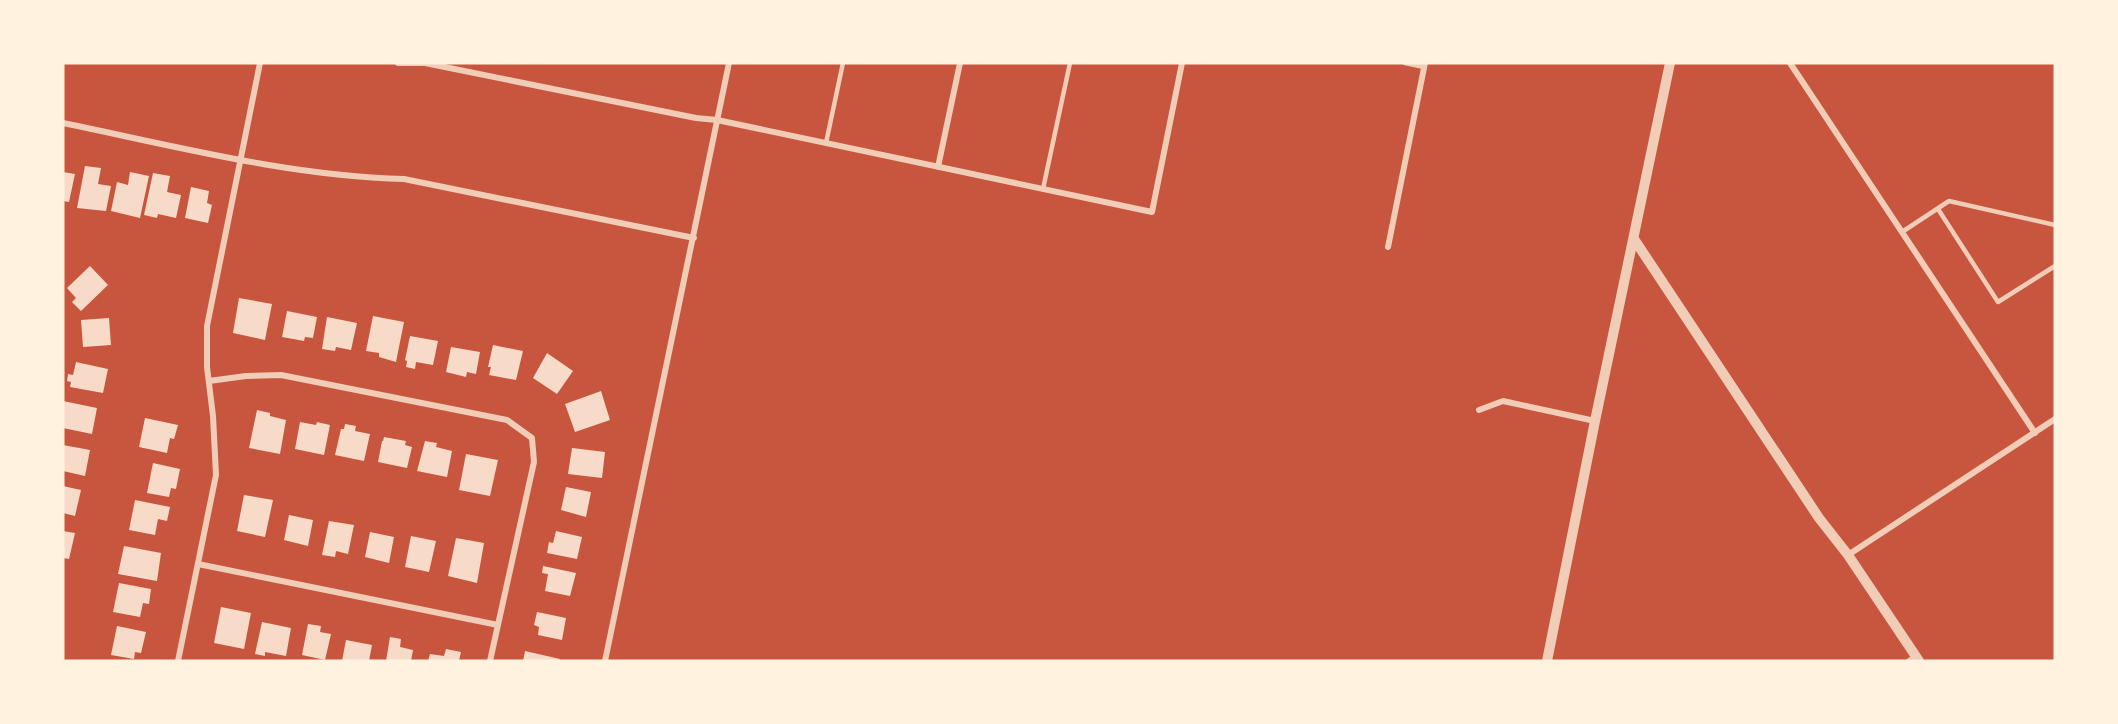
<svg xmlns="http://www.w3.org/2000/svg" width="2118" height="724" font-family="'DejaVu Sans',sans-serif">
  <rect width="100%" height="100%" fill="#c8553d"/>
  <path fill="#f7dbc8" d="M 85,166 L 101,168 L 98,184 L 111,186 L 106,211 L 77,208 Z
    M 63,172 L 75,174 L 69,202 L 63,201 Z
    M 130,172 L 149,176 L 140,218 L 111,211 L 117,182 L 128,185 Z
    M 153,173 L 170,176 L 167,192 L 181,195 L 176,218 L 158,214 L 157,218 L 144,215 Z
    M 191,187 L 209,191 L 207,203 L 212,205 L 208,223 L 185,218 Z
    M 90,266 L 108,285 L 81,311 L 72,302 L 76,298 L 67,288 Z
    M 239,298 L 272,304 L 265,340 L 233,333 Z
    M 287,311 L 317,317 L 313,338 L 305,337 L 304,341 L 282,337 Z
    M 373,316 L 404,322 L 396,362 L 379,357 L 379,353 L 366,351 Z
    M 327,317 L 357,323 L 351,350 L 336,347 L 335,351 L 322,349 Z
    M 109,318 L 111,345 L 83,347 L 81,320 Z
    M 410,336 L 438,341 L 433,365 L 416,362 L 415,369 L 406,367 L 407,361 L 405,360 Z
    M 493,345 L 523,351 L 516,380 L 489,375 L 491,367 L 488,367 Z
    M 451,347 L 480,352 L 476,374 L 467,372 L 466,377 L 446,372 Z
    M 547,353 L 573,371 L 557,394 L 533,378 Z
    M 76,362 L 108,369 L 103,393 L 70,387 L 71,382 L 67,381 L 68,374 L 73,375 Z
    M 601,391 L 610,420 L 575,432 L 565,404 Z
    M 63,401 L 97,408 L 92,434 L 63,428 Z
    M 257,410 L 270,413 L 270,416 L 286,420 L 280,454 L 249,448 Z
    M 145,418 L 178,425 L 174,439 L 170,438 L 167,453 L 139,447 Z
    M 300,422 L 316,425 L 317,422 L 330,425 L 324,455 L 295,449 Z
    M 345,424 L 356,426 L 355,431 L 370,434 L 364,461 L 335,455 L 341,429 L 344,429 Z
    M 384,437 L 406,441 L 405,445 L 412,447 L 407,468 L 378,462 L 382,441 L 383,441 Z
    M 425,441 L 437,443 L 436,447 L 452,451 L 447,477 L 417,471 Z
    M 63,445 L 90,450 L 85,476 L 63,471 Z
    M 572,448 L 605,452 L 602,478 L 568,474 Z
    M 466,454 L 498,460 L 490,496 L 459,490 Z
    M 153,463 L 180,469 L 176,489 L 171,488 L 169,497 L 147,493 Z
    M 63,486 L 81,490 L 75,516 L 63,513 Z
    M 566,487 L 591,492 L 586,517 L 561,510 Z
    M 244,495 L 273,500 L 265,537 L 237,531 Z
    M 135,500 L 170,507 L 167,521 L 158,519 L 155,535 L 129,530 Z
    M 289,515 L 313,520 L 308,546 L 284,540 Z
    M 329,521 L 354,525 L 348,554 L 336,551 L 335,557 L 322,555 Z
    M 63,531 L 75,533 L 69,559 L 63,558 Z
    M 556,531 L 582,537 L 577,559 L 547,553 L 549,542 L 553,543 Z
    M 370,532 L 394,537 L 389,563 L 365,557 Z
    M 411,536 L 436,541 L 429,572 L 405,567 Z
    M 456,538 L 484,543 L 477,583 L 448,576 Z
    M 124,546 L 161,553 L 157,581 L 118,574 Z
    M 543,566 L 576,573 L 570,596 L 545,591 L 548,574 L 542,573 Z
    M 119,583 L 151,589 L 149,604 L 143,603 L 140,617 L 113,612 Z
    M 221,607 L 251,613 L 244,649 L 214,643 Z
    M 537,612 L 566,618 L 562,640 L 538,635 L 539,627 L 534,625 Z
    M 262,622 L 291,628 L 286,656 L 265,652 L 265,656 L 255,654 Z
    M 308,624 L 321,626 L 320,632 L 331,634 L 325,660 L 302,655 Z
    M 117,626 L 146,632 L 141,653 L 135,652 L 134,659 L 111,655 Z
    M 390,637 L 401,639 L 400,647 L 413,650 L 411,661 L 386,661 Z
    M 346,640 L 372,645 L 369,661 L 342,661 Z
    M 446,649 L 461,652 L 459,661 L 428,661 L 430,654 L 444,656 Z
    M 525,651 L 560,659 L 559,661 L 523,661 Z"/>
  <g fill="none" stroke-linecap="round" stroke-linejoin="round">
    <path stroke="#f1ccb7" stroke-width="4.5" d="M 1405,63 L 1424,67
      M 826,143 L 843,63
      M 1043,189 L 1070,63
      M 1938,209 L 1998,302 L 2055,266
      M 1902,232 L 1949,201 L 2055,225
      M 1908,661 L 1916,656"/>
    <path stroke="#f1ccb7" stroke-width="6" d="M 398,63 L 425,63 L 696,118 L 717,120 L 1152,212 L 1182,63
      M 1790,63 L 2035,433
      M 63,123 C 175,146 289,176 404,179 L 694,238
      M 938,167 L 960,63
      M 1388,247 L 1425,63
      M 209,381 L 246,376 L 281,375 L 507,420 L 532,438 L 534,462 L 490,661
      M 1479,410 L 1503,401 L 1595,421
      M 1848,555 L 2055,419
      M 198,564 L 498,625
      M 178,661 L 216,475 L 213,416 L 207,367 L 207,326 L 260,63
      M 605,661 L 729,63"/>
    <path stroke="#f1ccb7" stroke-width="10" d="M 1634,239 L 1819,518 L 1848,555 L 1919,661
      M 1547,661 L 1595,421 L 1670,63"/>
  </g>
  <rect width="2118" height="724" fill="none" stroke="#fff3e0" stroke-width="129"/>
</svg>
